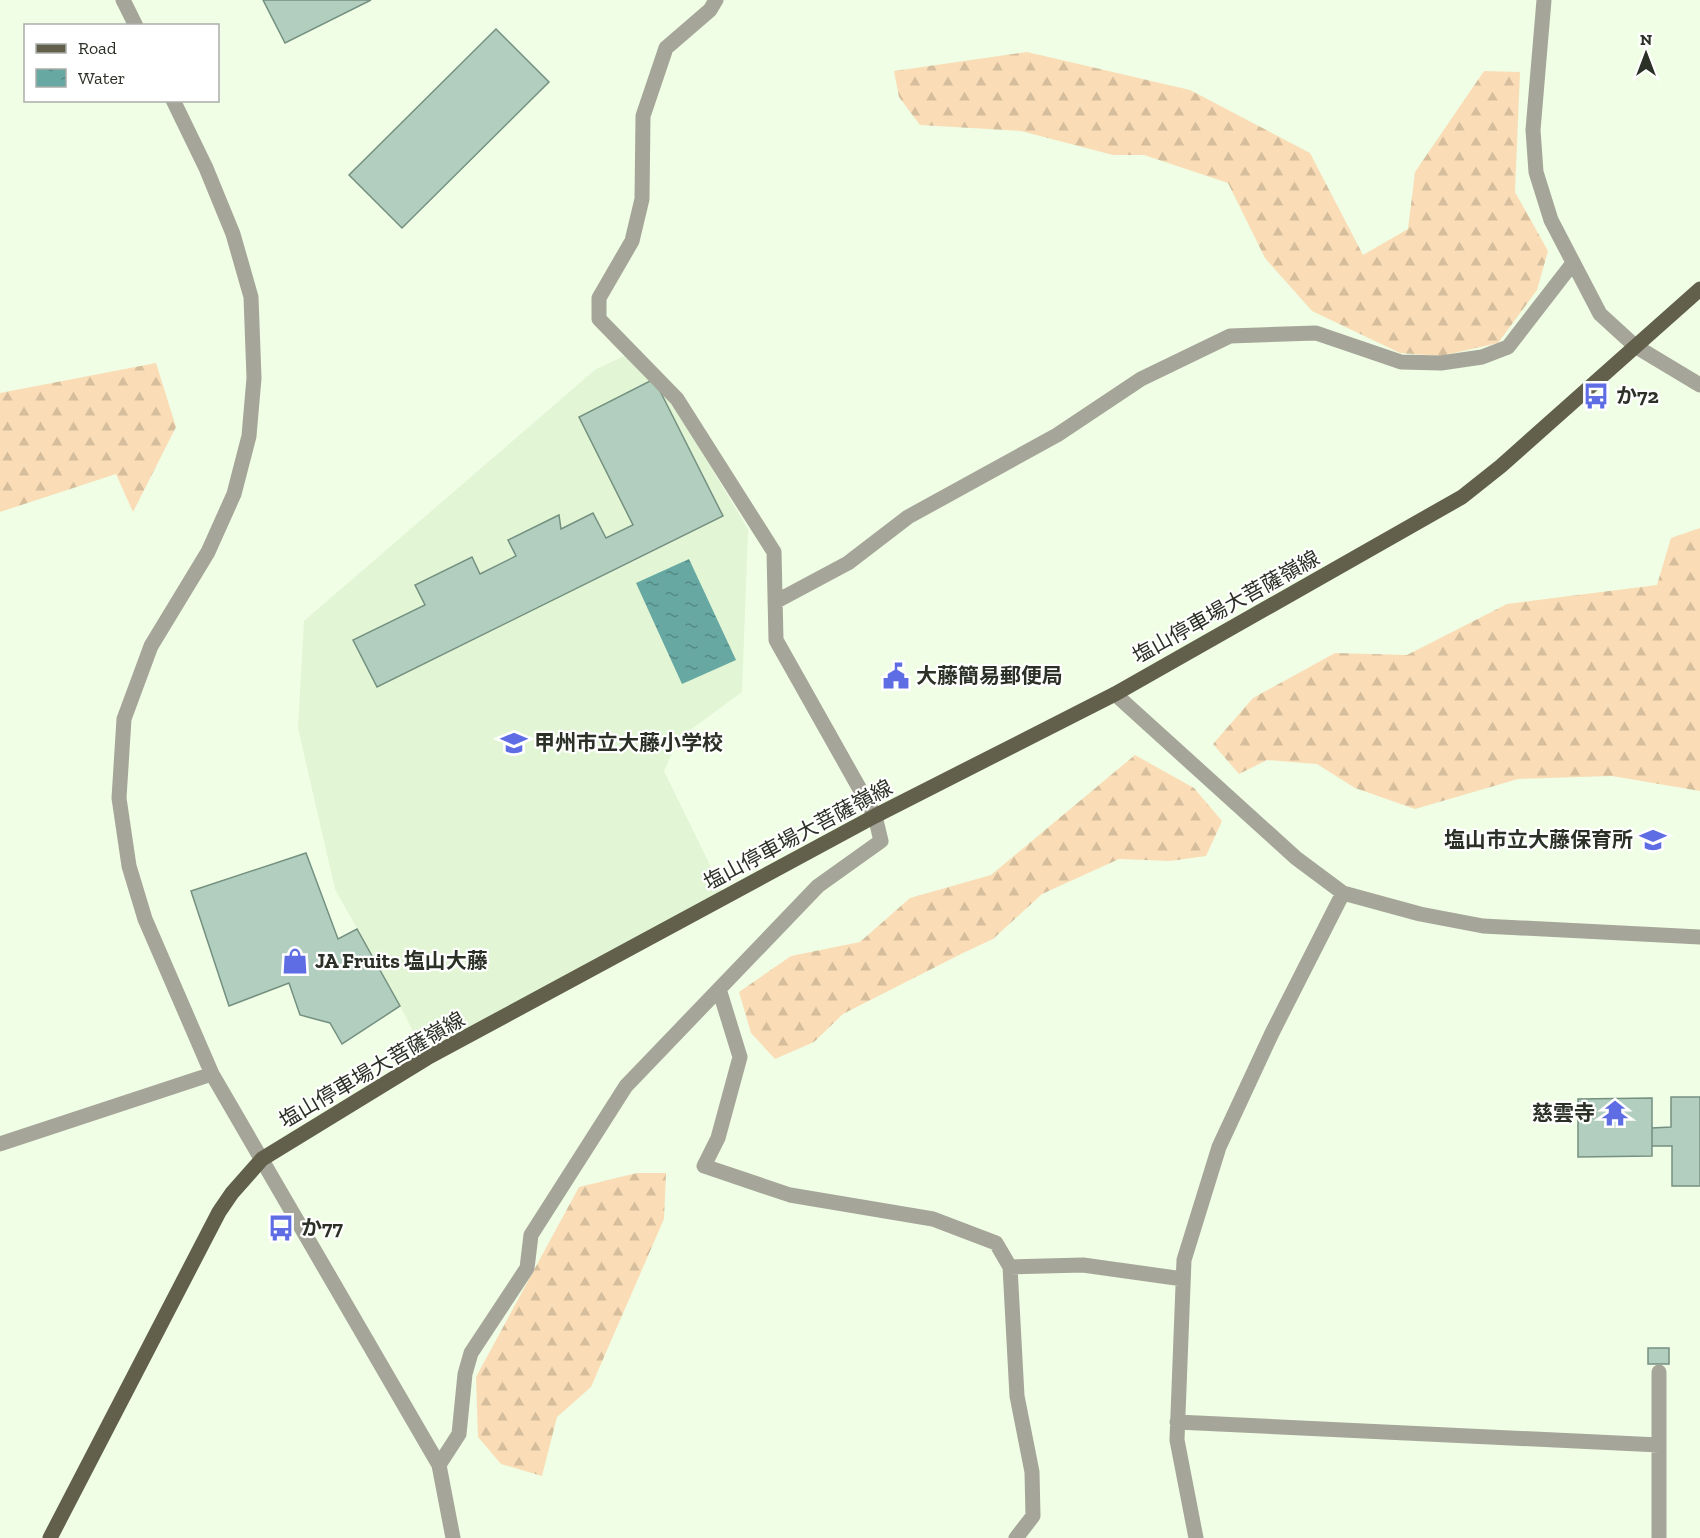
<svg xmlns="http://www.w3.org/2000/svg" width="1700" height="1538" font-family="'Zilla Slab','Noto Sans JP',serif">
  <defs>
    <pattern id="forest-firs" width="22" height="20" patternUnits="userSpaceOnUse" patternTransform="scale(1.5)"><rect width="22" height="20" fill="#faddb7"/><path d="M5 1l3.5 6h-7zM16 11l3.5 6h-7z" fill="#d6be9d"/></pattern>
    <pattern id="water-ripples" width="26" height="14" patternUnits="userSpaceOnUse" patternTransform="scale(1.5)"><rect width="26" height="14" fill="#67a8a2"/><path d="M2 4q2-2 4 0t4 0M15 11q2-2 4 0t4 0" fill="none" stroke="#558984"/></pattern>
  </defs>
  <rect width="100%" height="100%" fill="#effee4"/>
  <path fill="#e2f5d4" d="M 640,349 L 748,529 L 742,692 L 679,738 L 664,771 L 726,898 L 427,1058 L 400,1006 L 335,889 L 298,728 L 304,621 L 596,369 Z"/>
  <path fill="url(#forest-firs)" d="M 1027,52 L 1190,90 L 1310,153 L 1363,255 L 1408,229 L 1415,172 L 1484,71 L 1520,72 L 1515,192 L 1548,251 L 1537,290 L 1498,343 L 1441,356 L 1400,353 L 1312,311 L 1265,258 L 1228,183 L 1144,155 L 1113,155 L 1021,131 L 920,125 L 899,97 L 894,71 Z
    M 156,363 L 176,427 L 133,512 L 116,474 L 0,512 L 0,393 Z
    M 1700,528 L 1700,791 L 1612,776 L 1518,779 L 1415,809 L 1355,788 L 1317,764 L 1267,760 L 1239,774 L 1213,744 L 1253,698 L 1335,653 L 1407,655 L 1507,604 L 1657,585 L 1671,538 Z
    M 1135,755 L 1194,788 L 1222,821 L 1206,856 L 1170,861 L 1119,859 L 1042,894 L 993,939 L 963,953 L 843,1014 L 814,1042 L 775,1059 L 751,1033 L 739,992 L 791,956 L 860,942 L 910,898 L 991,875 Z
    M 637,1173 L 666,1173 L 664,1219 L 591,1387 L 557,1417 L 542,1476 L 501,1464 L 478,1437 L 476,1377 L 579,1187 Z"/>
  <path fill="url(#water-ripples)" d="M 689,559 L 736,660 L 682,684 L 636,583 Z"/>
  <path fill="#b1cebe" stroke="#759081" stroke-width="1.5" d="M 263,0 L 371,0 L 285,43 Z
    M 496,29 L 549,82 L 402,228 L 349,175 Z
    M 654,379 L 723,516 L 377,687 L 353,640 L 425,605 L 415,585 L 472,557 L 480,574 L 516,556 L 508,540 L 559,515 L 561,529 L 593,513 L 606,538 L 633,525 L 579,417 Z
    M 306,853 L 338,939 L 357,929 L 400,1006 L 342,1044 L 330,1023 L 300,1015 L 289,983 L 229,1006 L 191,891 Z
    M 1671,1097 L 1700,1097 L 1700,1186 L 1672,1186 L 1672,1146 L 1652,1146 L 1652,1128 L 1671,1127 Z
    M 1652,1098 L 1652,1156 L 1578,1157 L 1578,1099 Z
    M 1648,1348 L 1669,1348 L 1669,1364 L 1648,1364 Z"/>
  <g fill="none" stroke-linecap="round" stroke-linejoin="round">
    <path stroke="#a6a599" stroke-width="15" d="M 123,0 L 136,26
      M 1544,0 L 1533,130 L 1536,172 L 1551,220 L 1600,314 L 1635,346 L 1700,385
      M 173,100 L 206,168 L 233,234 L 251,297 L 254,378 L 249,436 L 234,494 L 208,552 L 151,646 L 124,719 L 119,798 L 129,866 L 145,919 L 212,1074 L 439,1465 L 453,1538
      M 775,602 L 848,563 L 908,517 L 1057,435 L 1141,379 L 1230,336 L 1316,333 L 1401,362 L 1441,363 L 1482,357 L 1508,347 L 1573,263
      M 1115,694 L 1296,858 L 1343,893 L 1420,914 L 1483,926 L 1700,937
      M 719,989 L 740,1057 L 718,1138 L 704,1166 L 790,1195 L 933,1219 L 996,1243 L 1010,1267
      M 0,1144 L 212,1074
      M 1177,1422 L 1659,1445
      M 439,1465 L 459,1434 L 465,1374 L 471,1353 L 527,1268 L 531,1235 L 626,1086 L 818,886 L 881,841 L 875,816 L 776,640 L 774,552 L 677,399 L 599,319 L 599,298 L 632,241 L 642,199 L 643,116 L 666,48 L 710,10 L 716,0
      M 1016,1538 L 1033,1516 L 1032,1472 L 1017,1396 L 1010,1267 L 1083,1265 L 1183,1279
      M 1196,1538 L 1177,1440 L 1184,1260 L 1219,1147 L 1272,1033 L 1343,893
      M 1659,1538 L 1659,1372"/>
    <path stroke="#62604b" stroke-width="15" d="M 50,1538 L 219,1212 L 232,1193 L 262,1159 L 427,1058 L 875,816 L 1115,694 L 1462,497 L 1501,466 L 1700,289"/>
  </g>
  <defs>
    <g id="bus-bare" transform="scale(2.07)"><path d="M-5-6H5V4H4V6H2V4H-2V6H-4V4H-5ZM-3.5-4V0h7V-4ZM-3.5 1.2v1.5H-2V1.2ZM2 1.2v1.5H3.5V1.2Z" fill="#5f6de5" stroke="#fff" stroke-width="2.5" paint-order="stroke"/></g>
    <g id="civic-bare" transform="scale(2.07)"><path d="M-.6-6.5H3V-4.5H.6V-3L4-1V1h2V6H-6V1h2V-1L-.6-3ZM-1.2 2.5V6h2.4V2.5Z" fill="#5f6de5" stroke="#fff" stroke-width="2.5" paint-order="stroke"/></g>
    <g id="school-bare" transform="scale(2.07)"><path d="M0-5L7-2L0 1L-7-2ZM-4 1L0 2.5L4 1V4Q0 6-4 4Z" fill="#5f6de5" stroke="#fff" stroke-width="2.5" paint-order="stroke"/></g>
    <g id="shop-bare" transform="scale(2.07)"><path d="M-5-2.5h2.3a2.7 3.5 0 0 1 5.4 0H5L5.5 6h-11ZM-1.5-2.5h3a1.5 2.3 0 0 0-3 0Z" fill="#5f6de5" stroke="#fff" stroke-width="2.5" paint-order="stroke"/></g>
    <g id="temple-bare" transform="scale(2.07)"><path d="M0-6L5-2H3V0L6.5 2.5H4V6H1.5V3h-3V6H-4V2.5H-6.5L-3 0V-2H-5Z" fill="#5f6de5" stroke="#fff" stroke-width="2.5" paint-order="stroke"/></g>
  </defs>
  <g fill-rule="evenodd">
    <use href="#bus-bare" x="1596" y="396"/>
    <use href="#civic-bare" x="896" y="676"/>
    <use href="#school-bare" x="514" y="743"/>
    <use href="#school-bare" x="1653" y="840"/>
    <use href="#shop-bare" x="295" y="961"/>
    <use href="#temple-bare" x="1615" y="1113"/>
    <use href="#bus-bare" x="281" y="1228"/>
  </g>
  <g text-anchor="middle" stroke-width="4.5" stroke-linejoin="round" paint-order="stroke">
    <g font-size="21" font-weight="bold" fill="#2c3127" stroke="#fff" text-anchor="start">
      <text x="1616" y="403">か72</text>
      <text x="916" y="683">大藤簡易郵便局</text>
      <text x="534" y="750">甲州市立大藤小学校</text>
      <text x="1633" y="847" text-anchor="end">塩山市立大藤保育所</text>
      <text x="315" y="968">JA Fruits 塩山大藤</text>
      <text x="1595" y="1120" text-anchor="end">慈雲寺</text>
      <text x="301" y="1235">か77</text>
    </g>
    <g font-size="21" fill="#2c3127" stroke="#fff">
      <text transform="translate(1226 607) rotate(-29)" y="7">塩山停車場大菩薩嶺線</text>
      <text transform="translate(798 835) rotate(-28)" y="7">塩山停車場大菩薩嶺線</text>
      <text transform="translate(372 1070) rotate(-30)" y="7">塩山停車場大菩薩嶺線</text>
    </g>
  </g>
  <rect x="24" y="24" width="195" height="78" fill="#ffffff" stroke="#abada9" stroke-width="1.5"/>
  <rect x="36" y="44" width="30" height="9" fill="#62604b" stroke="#abada9" stroke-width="1.5"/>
  <text x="78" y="54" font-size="18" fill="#2c3127">Road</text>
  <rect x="36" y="69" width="30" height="18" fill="url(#water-ripples)" stroke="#abada9" stroke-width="1.5"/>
  <text x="78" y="84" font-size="18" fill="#2c3127">Water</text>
  <g transform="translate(1646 54)" stroke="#ffffff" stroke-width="4.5" paint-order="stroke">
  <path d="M0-4.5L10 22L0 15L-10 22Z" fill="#2c3127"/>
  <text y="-9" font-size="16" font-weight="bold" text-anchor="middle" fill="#2c3127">N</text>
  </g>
</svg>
